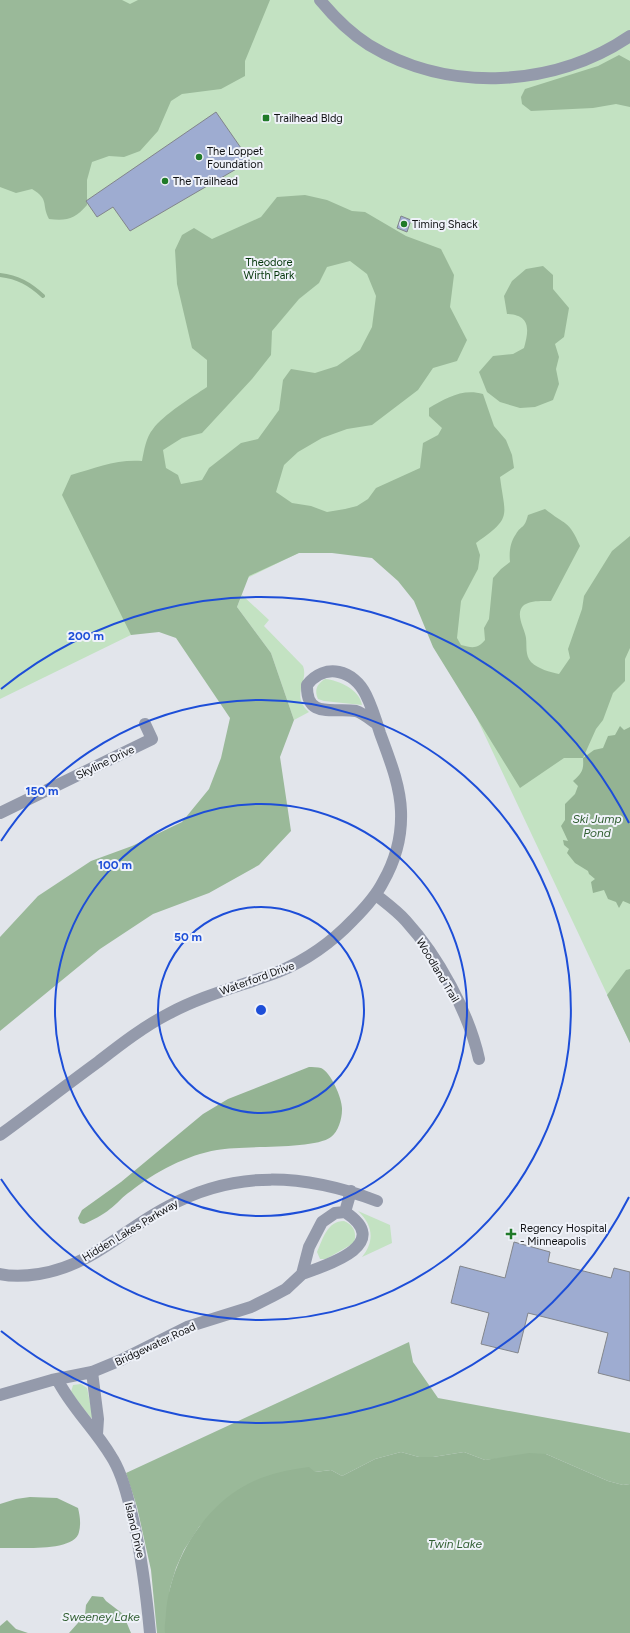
<svg xmlns="http://www.w3.org/2000/svg" width="630" height="1633" font-family="Figtree,sans-serif">
  <rect width="100%" height="100%" fill="#e2e5eb"/>
  <path fill="#c3e2c2" d="M 0,0 L 630,0 L 630,1043 L 380,513 L 0,699 Z
    M 242,595 L 269,620 L 264,626 L 303,666 C 309,681 290,696 309,712 L 294,720 L 271,653 L 237,607 Z
    M 325,679 C 339,680 360,690 362,705 L 324,701 L 318,699 C 314,690 317,684 325,679 Z
    M 358,1211 L 390,1225 L 392,1243 L 362,1257 C 375,1241 373,1225 358,1211 Z
    M 344,1221 C 354,1225 357,1233 354,1243 L 326,1259 L 320,1259 L 317,1252 C 323,1239 327,1221 344,1221 Z
    M 81,1384 L 87,1388 L 93,1417 L 91,1418 L 71,1392 L 73,1385 Z"/>
  <path fill="#9ab999" fill-rule="evenodd" d="M 0,0 L 122,0 L 130,4 L 138,0 L 270,0 L 245,61 L 245,76 L 221,89 L 182,94 L 171,101 L 158,131 L 140,151 L 124,157 L 109,156 L 92,162 L 87,180 L 87,205 C 75,219 67,221 49,219 C 41,204 50,200 32,189 L 16,193 L 0,187 Z
    M 619,55 L 630,61 L 630,107 L 616,104 L 593,108 L 531,111 L 522,104 L 521,97 L 525,89 L 598,66 Z
    M 305,195 L 327,200 L 352,211 L 365,212 L 406,236 L 441,249 L 454,275 L 450,307 L 467,340 L 457,361 L 433,368 L 418,390 L 372,425 L 347,429 L 322,438 L 298,452 L 284,465 L 276,492 L 292,503 L 311,506 L 327,512 L 345,509 L 357,506 L 368,499 L 376,488 L 420,468 L 423,443 L 438,435 L 442,428 L 429,416 L 429,408 C 446,398 463,388 483,394 L 494,426 L 506,440 L 512,455 L 514,468 L 500,477 C 505,517 513,517 476,543 L 480,555 L 478,569 L 461,601 L 457,638 L 461,645 C 472,648 478,649 485,640 L 484,628 L 489,619 L 493,578 L 501,569 L 510,562 C 509,553 510,542 516,534 C 522,524 524,530 528,515 L 545,509 C 565,525 569,520 580,546 L 551,601 C 543,601 531,600 524,605 C 514,613 525,629 526,638 C 527,646 525,655 531,662 C 538,669 550,672 559,674 L 570,658 L 568,649 L 582,609 L 584,596 L 612,551 L 630,536 L 630,648 L 625,659 L 625,681 L 613,693 L 603,720 L 596,729 L 583,758 L 564,758 L 520,788 L 433,647 L 414,601 L 398,581 L 372,558 L 332,553 L 299,553 L 249,576 L 237,607 L 271,653 L 294,720 L 280,757 L 291,831 L 259,865 L 209,893 L 153,914 L 100,949 L 0,1031 L 0,937 L 38,896 L 91,861 L 132,846 L 182,822 L 209,789 L 221,758 L 230,718 L 176,638 L 159,632 L 131,635 L 62,495 L 71,475 C 95,468 117,459 142,461 C 144,451 146,437 153,429 C 163,415 192,397 207,387 L 207,360 L 192,348 L 177,284 L 175,250 L 182,235 L 194,228 L 212,239 L 261,217 L 277,197 ZM 350,261 L 367,274 L 376,296 L 372,327 L 360,350 L 337,366 L 315,373 L 291,369 L 283,380 L 279,410 L 258,439 L 241,443 L 209,468 L 202,480 L 181,484 L 178,475 L 166,468 L 163,450 L 182,438 L 202,433 L 252,379 L 271,355 L 272,331 L 299,299 L 319,283 L 327,267 Z
    M 543,266 L 553,275 L 553,289 L 569,308 L 564,337 L 555,344 L 559,357 L 556,369 L 559,384 L 553,400 L 535,407 L 520,408 L 500,402 L 487,392 L 479,372 L 493,356 L 513,354 L 524,348 C 529,330 531,315 507,314 L 504,296 L 512,281 L 526,269 Z
    M 630,969 L 630,1043 L 607,995 L 626,970 Z
    M 409,1342 L 413,1362 L 438,1398 L 630,1433 L 630,1484 L 623,1485 L 608,1481 L 546,1454 L 485,1460 L 464,1452 L 433,1457 L 419,1457 L 401,1452 L 375,1459 L 342,1476 L 331,1470 L 315,1472 L 216,1509 L 199,1527 L 184,1550 L 176,1568 L 170,1588 L 165,1633 L 157,1633 L 151,1570 L 137,1507 L 126,1473 Z"/>
  <path fill="#94b393" d="M 620,726 L 624,730 L 630,727 L 630,904 L 623,901 L 619,908 L 616,902 L 608,899 L 604,890 L 593,893 L 591,882 L 595,879 L 589,874 L 588,871 L 575,863 L 567,853 L 569,849 L 564,845 L 563,840 L 568,841 L 561,826 L 565,820 L 565,804 L 575,794 L 578,786 L 573,781 C 582,773 584,770 583,758 L 594,750 L 603,748 L 608,736 L 615,735 Z
    M 309,1067 C 312,1067 318,1067 321,1068 C 331,1072 343,1100 342,1110 C 342,1119 338,1132 331,1137 C 314,1150 243,1145 217,1150 C 187,1155 155,1172 131,1191 C 123,1196 117,1204 110,1209 C 103,1215 93,1220 84,1224 L 80,1223 L 78,1218 L 82,1210 L 121,1182 L 203,1114 L 228,1099 Z
    M 401,1452 L 419,1457 L 433,1457 L 464,1452 L 485,1460 L 529,1453 L 546,1454 L 608,1481 L 623,1485 L 630,1484 L 630,1633 L 165,1633 C 164,1626 166,1619 166,1612 C 171,1557 208,1498 261,1478 C 277,1472 293,1469 309,1467 L 315,1472 L 331,1470 L 342,1476 L 375,1459 Z
    M 30,1497 L 57,1498 L 78,1508 C 80,1516 81,1524 79,1532 C 75,1553 15,1547 0,1548 L 0,1504 L 16,1499 Z
    M 92,1596 L 103,1597 L 106,1601 L 123,1614 L 131,1633 L 69,1633 L 85,1615 L 86,1605 Z
    M 7,1620 L 16,1629 L 28,1633 L 0,1633 L 0,1626 Z"/>
  <g fill="none" stroke-linecap="round" stroke-linejoin="round">
    <path stroke="#94b393" stroke-width="4" d="M 0,275 C 18,277 30,284 43,296"/>
  </g>
  <path fill="#9eacd1" stroke="#82858b" d="M 216,112 L 250,161 L 130,231 L 113,207 L 97,217 L 86,201 Z
    M 401,216 L 411,220 L 407,232 L 397,228 Z
    M 514,1242 L 550,1252 L 548,1262 L 611,1278 L 614,1268 L 630,1272 L 630,1381 L 598,1373 L 608,1333 L 528,1313 L 518,1353 L 481,1344 L 489,1313 L 451,1303 L 460,1266 L 505,1278 Z"/>
  <g fill="none" stroke-linecap="round" stroke-linejoin="round">
    <path stroke="#949aab" stroke-width="12" d="M 320,0 C 334,17 350,33 369,45 C 448,93 554,88 630,36
      M 0,813 L 152,739 L 145,724
      M 376,895 C 386,903 397,911 406,921 C 438,956 469,1013 479,1059
      M 0,1135 C 33,1111 65,1086 98,1062 C 120,1045 143,1027 168,1014 C 203,995 241,986 278,972 C 307,960 332,942 353,920 C 365,908 376,896 383,882 C 395,861 402,836 401,811 C 400,784 389,758 380,733 C 376,720 372,707 366,695 C 354,670 325,662 307,685 C 306,720 334,707 356,711 C 363,713 371,720 377,724
      M 0,1274 C 13,1277 26,1276 39,1274 C 93,1265 121,1231 167,1207 C 236,1169 305,1174 377,1201
      M 302,1274 C 328,1265 394,1244 345,1212
      M 92,1372 L 98,1419 L 97,1434
      M 57,1379 C 71,1407 95,1429 111,1456 C 121,1471 126,1490 130,1507 C 141,1549 146,1590 150,1633
      M 0,1395 L 52,1380 L 92,1372 L 121,1360 L 187,1327 L 251,1307 L 271,1297 L 286,1289 L 302,1274 L 309,1247 L 322,1222 L 335,1213 L 345,1212 L 351,1191"/>
  </g>
  <g fill="none" stroke="#1d4ed8" stroke-width="2">
    <circle cx="261" cy="1010" r="103"/>
    <circle cx="261" cy="1010" r="206"/>
    <path d="M1 841A310 310 0 1 1 1 1179"/>
    <path d="M629 1197A413 413 0 0 1 1 1331M1 689A413 413 0 0 1 629 823"/>
  </g>
  <g fill="#207a29" stroke="#eff2f9" stroke-width="1.5">
    <rect x="262" y="114" width="8" height="8" rx="2"/>
    <circle cx="199" cy="157" r="4"/>
    <circle cx="165" cy="181" r="4"/>
    <circle cx="404" cy="224" r="4"/>
    <path d="M509 1228h4v4h4v4h-4v4h-4v-4h-4v-4h4z"/>
  </g>
  <g text-anchor="middle" stroke-width="4" stroke-linejoin="round" paint-order="stroke">
    <g font-size="11" fill="#101113" stroke="#eff2f9" text-anchor="start">
      <text x="274" y="122">Trailhead Bldg</text>
      <text x="207" y="155">The Loppet<tspan x="207" dy="13">Foundation</tspan></text>
      <text x="173" y="185">The Trailhead</text>
      <text x="412" y="228">Timing Shack</text>
      <text x="520" y="1232">Regency Hospital<tspan x="520" dy="13">- Minneapolis</tspan></text>
    </g>
    <g font-size="11" fill="#05360b" stroke="#eff2f9">
      <text x="269" y="266">Theodore<tspan x="269" dy="13">Wirth Park</tspan></text>
    </g>
    <g font-size="11" fill="#101113" stroke="#eff2f9">
      <text transform="translate(105 762) rotate(-26)" y="4">Skyline Drive</text>
      <text transform="translate(438 970) rotate(59)" y="4">Woodland Trail</text>
      <text transform="translate(257 978) rotate(-20)" y="4">Waterford Drive</text>
      <text transform="translate(130 1230) rotate(-31)" y="4">Hidden Lakes Parkway</text>
      <text transform="translate(155 1344) rotate(-25)" y="4">Bridgewater Road</text>
      <text transform="translate(135 1530) rotate(77)" y="4">Island Drive</text>
    </g>
    <g font-size="12" font-style="italic" fill="#315f32" stroke="#eff2f9">
      <text x="597" y="823">Ski Jump<tspan x="597" dy="14">Pond</tspan></text>
      <text x="455" y="1548">Twin Lake</text>
      <text x="101" y="1621">Sweeney Lake</text>
    </g>
  </g>
  <circle cx="261" cy="1010" r="6" fill="#1d4ed8" stroke="#eff2f9" stroke-width="2"/>
  <g font-size="12" text-anchor="middle" font-weight="bold" fill="#1d4ed8" stroke="#eff2f9" stroke-width="4" stroke-linejoin="round" paint-order="stroke">
    <text x="86" y="640">200 m</text>
    <text x="42" y="795">150 m</text>
    <text x="115" y="869">100 m</text>
    <text x="188" y="941">50 m</text>
  </g>
</svg>
